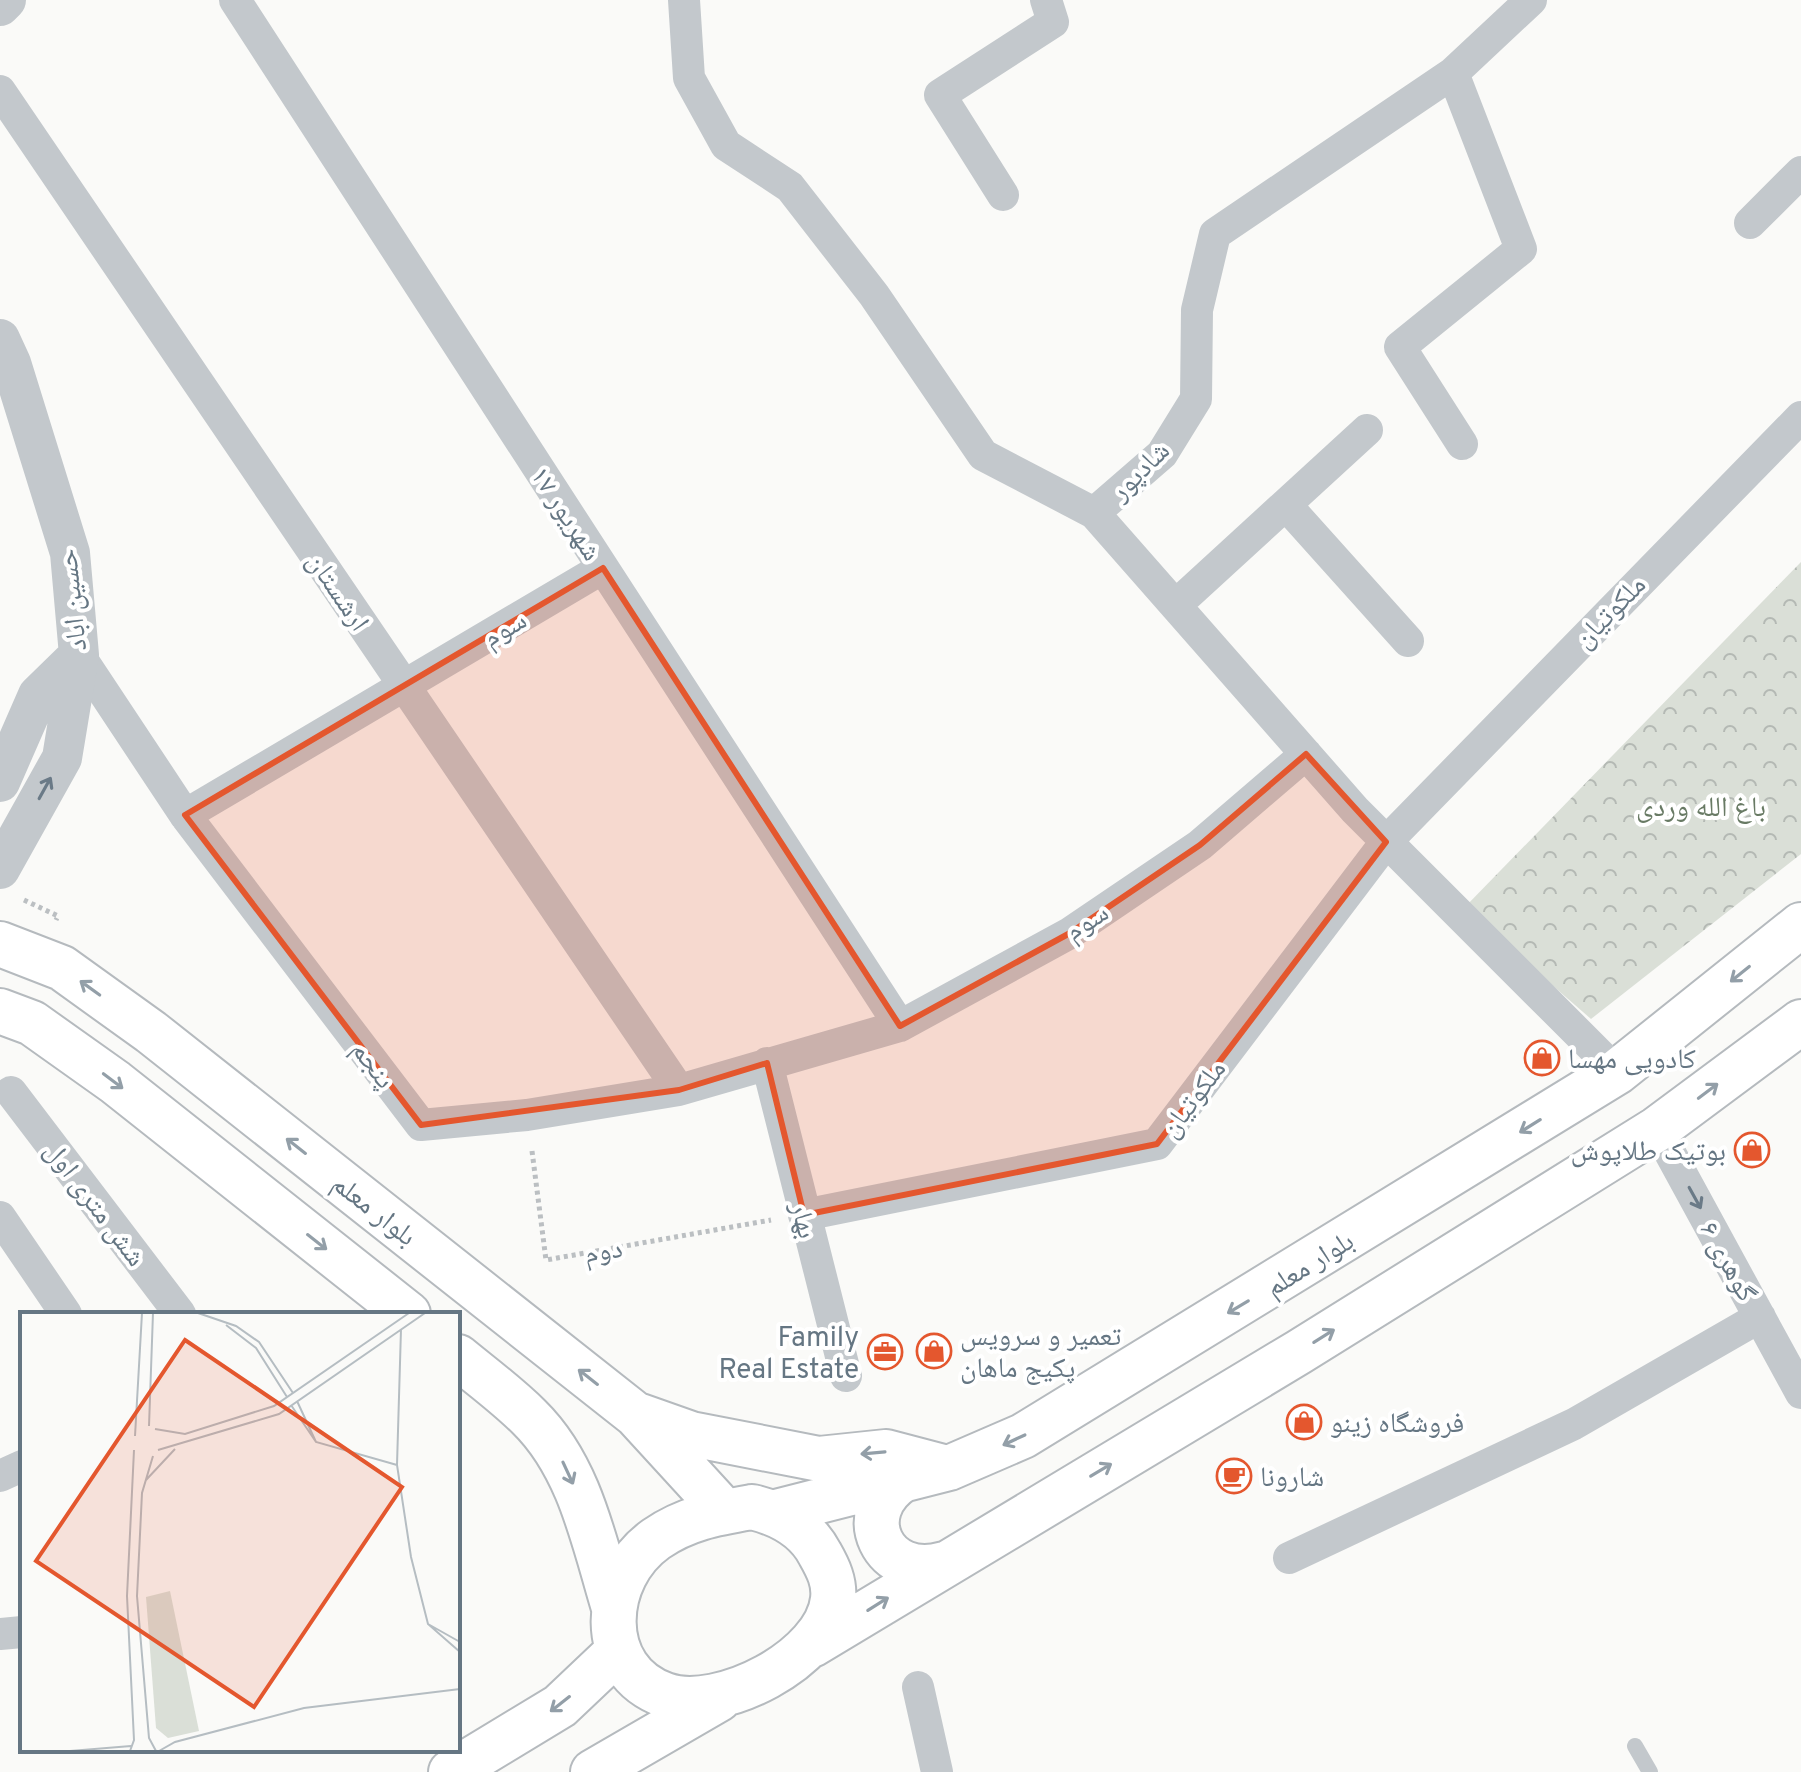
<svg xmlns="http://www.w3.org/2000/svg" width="1801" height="1772" font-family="Overpass,'Noto Naskh Arabic',sans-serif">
  <defs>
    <pattern id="park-crowns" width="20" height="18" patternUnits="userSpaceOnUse" patternTransform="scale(2)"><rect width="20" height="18" fill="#dadfd7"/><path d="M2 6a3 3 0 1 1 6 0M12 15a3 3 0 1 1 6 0" fill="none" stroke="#b4b9b4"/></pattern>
  </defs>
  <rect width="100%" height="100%" fill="#fafaf8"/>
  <path fill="url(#park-crowns)" d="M 1801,562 L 1801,854 L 1591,1019 L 1464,908 Z"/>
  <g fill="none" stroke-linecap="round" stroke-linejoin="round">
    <g stroke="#b5babe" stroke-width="48">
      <path id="primary" d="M 0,944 L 62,968 L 151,1032 L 636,1415 L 723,1510
        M 0,1011 L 32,1023 L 115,1082 L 408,1314
        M 458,1357 C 481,1376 507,1395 529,1417 C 580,1467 594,1542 614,1608
        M 640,1416 L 691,1434 L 819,1459 L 886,1452 L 943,1467
        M 904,1479 C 850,1513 883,1582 944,1564
        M 752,1507 C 781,1514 806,1527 820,1554 C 828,1568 835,1582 833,1599 C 827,1659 719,1714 665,1695 C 595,1670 601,1578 656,1539 C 686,1518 717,1513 752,1507 Z
        M 772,1513 L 949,1468 L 1023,1436 L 1617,1072 L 1801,925
        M 812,1645 L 1299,1352 L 1657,1129 L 1801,1022
        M 451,1772 L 560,1706 L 617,1652
        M 593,1772 L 719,1699"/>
    </g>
    <path stroke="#bbbfc2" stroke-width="5" stroke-dasharray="4 4" stroke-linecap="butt" d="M 24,900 L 58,916 L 56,920
      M 532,1151 L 546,1260 L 771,1220"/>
    <path stroke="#c3c8cc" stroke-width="16" d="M 1635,1746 L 1650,1772"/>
    <path stroke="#c3c8cc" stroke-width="32" d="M 235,0 L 900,1026
      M 684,0 L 689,78 L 726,145 L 790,187 L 874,295 L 983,455 L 1094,513 L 1355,810 L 1617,1072
      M 1453,73 L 1521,249 L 1400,347 L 1462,444
      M 0,91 L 679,1090
      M 1003,195 L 940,95 L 1053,22 L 1046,0
      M 1750,223 L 1801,172
      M 1286,505 L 1408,641
      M 1094,513 L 1162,454 L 1196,399 L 1197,310 L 1215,234 L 1453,73 L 1531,0
      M 1176,605 L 1367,430
      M 79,655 L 185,815 L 421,1125 L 527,1115 L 679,1090 L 900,1026 L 1070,933 L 1200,845 L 1306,754
      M 185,815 L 603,568
      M 767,1063 L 846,1376
      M 11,1092 L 180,1314
      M 1657,1129 L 1801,1393
      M 804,1215 L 1157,1144 L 1386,842 L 1801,417
      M 0,1217 L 66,1314
      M 0,1476 L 22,1466
      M 1289,1558 L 1574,1424 L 1760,1317
      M 0,1634 L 22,1632
      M 918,1687 L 937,1772"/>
    <path stroke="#c3c8cc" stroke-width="40" d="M 0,6 L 6,0
      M 0,339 L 11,363 L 70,553 L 79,655 L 62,758 L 0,869
      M 0,782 L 38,695 L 79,655"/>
    <use href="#primary" stroke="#fff" stroke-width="44"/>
  </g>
  <defs><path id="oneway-shaft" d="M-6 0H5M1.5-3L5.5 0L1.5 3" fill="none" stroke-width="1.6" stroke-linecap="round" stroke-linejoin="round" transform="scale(2)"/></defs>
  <g stroke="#6a7a87">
    <use href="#oneway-shaft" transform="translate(45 788) rotate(-61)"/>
    <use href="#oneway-shaft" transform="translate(1695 1198) rotate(61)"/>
  </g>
  <g stroke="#939fa8">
    <use href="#oneway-shaft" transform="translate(1740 974) rotate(141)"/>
    <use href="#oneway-shaft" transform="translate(90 988) rotate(-144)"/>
    <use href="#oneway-shaft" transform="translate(113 1081) rotate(37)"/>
    <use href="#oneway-shaft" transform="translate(1708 1091) rotate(-37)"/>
    <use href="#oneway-shaft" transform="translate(1530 1126) rotate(148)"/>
    <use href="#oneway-shaft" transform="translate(296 1146) rotate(-142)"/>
    <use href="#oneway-shaft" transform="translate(317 1242) rotate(38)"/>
    <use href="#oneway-shaft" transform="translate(1238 1307) rotate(149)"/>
    <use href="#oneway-shaft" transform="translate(1324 1336) rotate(-32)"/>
    <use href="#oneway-shaft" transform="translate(588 1377) rotate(-142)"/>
    <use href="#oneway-shaft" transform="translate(1014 1440) rotate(155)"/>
    <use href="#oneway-shaft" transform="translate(873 1453) rotate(175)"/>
    <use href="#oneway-shaft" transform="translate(1101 1470) rotate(-31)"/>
    <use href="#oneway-shaft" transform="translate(568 1473) rotate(65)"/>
    <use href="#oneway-shaft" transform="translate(878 1604) rotate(-32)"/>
    <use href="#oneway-shaft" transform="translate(560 1704) rotate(142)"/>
  </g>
  <path fill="#e4572e" fill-opacity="0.2" stroke="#e4572e" stroke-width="6" stroke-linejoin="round" d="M 603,568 L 900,1026 L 1070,933 L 1200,845 L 1306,754 L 1386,842 L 1157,1144 L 804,1215 L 767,1063 L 679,1090 L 421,1125 L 185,815 Z"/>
  <defs>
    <g id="shop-ring" transform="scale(1.8)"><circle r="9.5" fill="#fff" stroke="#e4572e" stroke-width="1.5"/><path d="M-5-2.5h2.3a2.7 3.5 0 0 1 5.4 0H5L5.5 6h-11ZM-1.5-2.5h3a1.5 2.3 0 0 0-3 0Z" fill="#e4572e"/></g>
    <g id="office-ring" transform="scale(1.8)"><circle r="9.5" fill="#fff" stroke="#e4572e" stroke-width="1.5"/><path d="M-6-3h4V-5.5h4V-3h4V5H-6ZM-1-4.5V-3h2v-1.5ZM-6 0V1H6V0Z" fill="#e4572e"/></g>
    <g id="cafe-ring" transform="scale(1.8)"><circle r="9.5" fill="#fff" stroke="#e4572e" stroke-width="1.5"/><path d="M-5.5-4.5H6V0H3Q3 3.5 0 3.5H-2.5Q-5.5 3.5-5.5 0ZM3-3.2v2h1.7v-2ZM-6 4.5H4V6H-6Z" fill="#e4572e"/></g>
  </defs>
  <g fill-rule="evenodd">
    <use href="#shop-ring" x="1542" y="1058"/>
    <use href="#shop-ring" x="1752" y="1150"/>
    <use href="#shop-ring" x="934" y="1351"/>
    <use href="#office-ring" x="885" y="1352"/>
    <use href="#shop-ring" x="1304" y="1422"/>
    <use href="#cafe-ring" x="1234" y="1476"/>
  </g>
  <g text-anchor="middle" stroke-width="8" stroke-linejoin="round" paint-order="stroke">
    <g font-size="28" fill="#657683" stroke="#fff">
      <text transform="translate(1139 470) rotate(-45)" y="10">شادپور</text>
      <text transform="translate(567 513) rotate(57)" y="10">۱۷ شهریور</text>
      <text transform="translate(339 591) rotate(56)" y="10">ارشستان</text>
      <text transform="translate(71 600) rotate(-96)" y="10">حسین اباد</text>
      <text transform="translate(1609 611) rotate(-46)" y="10">ملکوتیان</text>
      <text transform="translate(504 628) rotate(-31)" y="10">سوم</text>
      <text transform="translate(1086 921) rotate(-33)" y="10">سوم</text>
      <text transform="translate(374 1064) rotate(53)" y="10">پنجم</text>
      <text transform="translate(1192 1098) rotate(-53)" y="10">ملکوتیان</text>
      <text transform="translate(96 1203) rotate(53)" y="10">شش متری اول</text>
      <text transform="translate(375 1209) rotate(38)" y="10">بلوار معلم</text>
      <text transform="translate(805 1220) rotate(76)" y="10">بهار</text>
      <text transform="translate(603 1250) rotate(-10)" y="10">دوم</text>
      <text transform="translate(1729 1261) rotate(61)" y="10">گوهری ۶</text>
      <text transform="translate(1309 1263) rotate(-32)" y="10">بلوار معلم</text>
    </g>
    <g font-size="28" fill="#687a64" stroke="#fff">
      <text x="1701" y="816">باغ الله وردی</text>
    </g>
    <g font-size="28" fill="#657683" stroke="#fff" text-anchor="start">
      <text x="1568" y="1068">کادویی مهسا</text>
      <text x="1726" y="1160" text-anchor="end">بوتیک طلاپوش</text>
      <text x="960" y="1345">تعمیر و سرویس<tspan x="960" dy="32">پکیج ماهان</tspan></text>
      <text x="859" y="1346" text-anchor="end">Family<tspan x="859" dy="32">Real Estate</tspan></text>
      <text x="1330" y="1432">فروشگاه زینو</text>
      <text x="1260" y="1486">شارونا</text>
    </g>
  </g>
  <g transform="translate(20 1312)">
    <rect width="440" height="440" fill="#fafaf8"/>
    <path d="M 150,279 L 179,419 L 148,426 L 136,416 L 126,285 Z" fill="#dadfd7"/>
    <path fill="none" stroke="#b5bdc2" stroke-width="2" d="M 178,1 L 216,14 L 239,30 L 273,81M 206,13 L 236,36 L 267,85M 381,17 L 377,153 L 391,245 L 408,312 L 440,340M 277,89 L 296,130M 271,93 L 296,130 L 377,153M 129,114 L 133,1M 135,117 L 165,122 L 254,94 L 389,1M 115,124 L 122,1M 138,138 L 259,102 L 405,1M 133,144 L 122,181 L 117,284 L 129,426 L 136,439M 126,168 L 155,137M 408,312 L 440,330M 50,439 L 111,434M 110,439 L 114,428 L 107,284 L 114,138M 139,439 L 155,430 L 284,396 L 440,377"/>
    <path fill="#e4572e" fill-opacity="0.15" stroke="#e4572e" stroke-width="4" d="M 165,28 L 382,175 L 234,395 L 16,249 Z"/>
    <rect width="440" height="440" fill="none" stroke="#657683" stroke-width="4"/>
  </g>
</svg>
